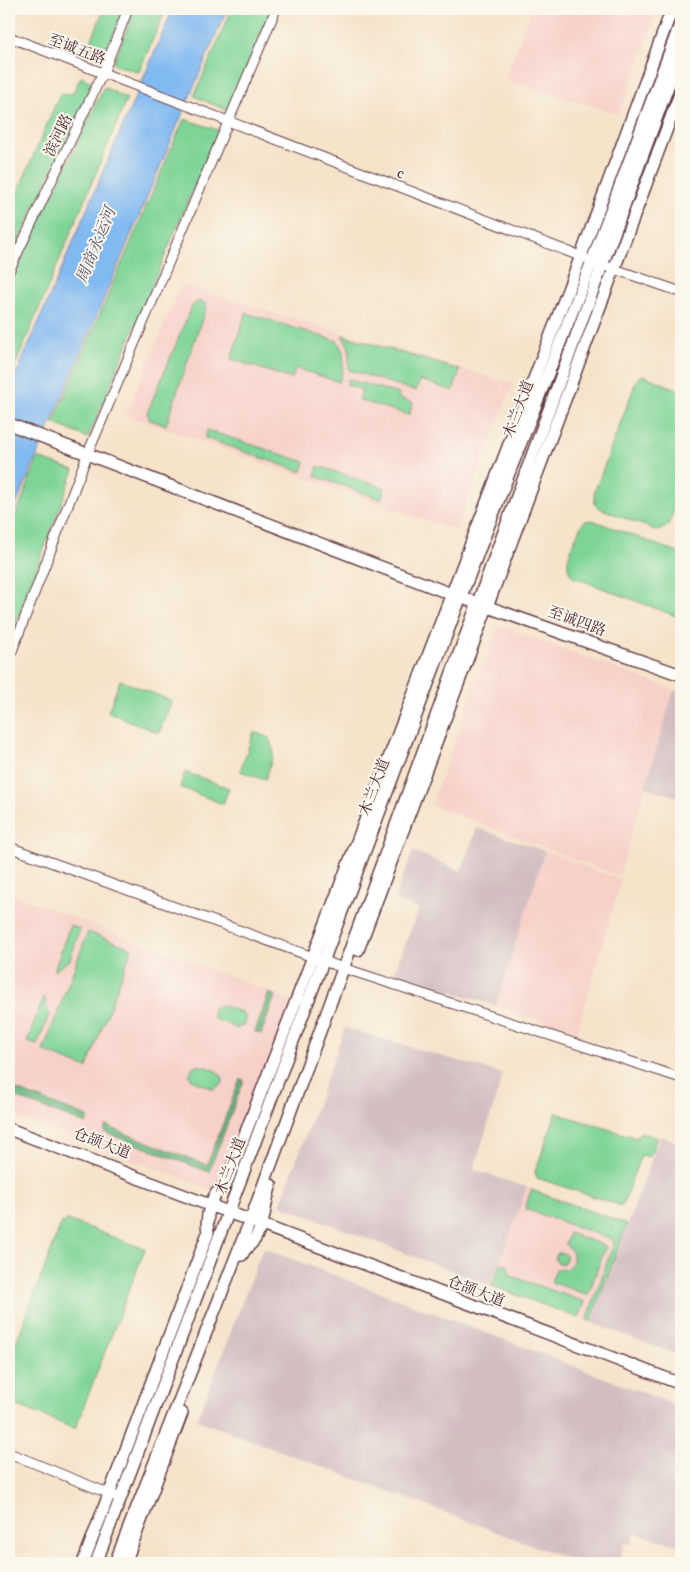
<svg xmlns="http://www.w3.org/2000/svg" width="690" height="1572" font-family="Vollkorn,'Noto Serif SC',serif">
  <rect width="100%" height="100%" fill="#fbf7ec"/>
  <filter id="ink" filterUnits="userSpaceOnUse"><feTurbulence type="fractalNoise" baseFrequency=".02" numOctaves="2"/><feDisplacementMap in="SourceGraphic" scale="10" xChannelSelector="R" yChannelSelector="G"/><feConvolveMatrix kernelMatrix="1 2 1 2 8 2 1 2 1" color-interpolation-filters="sRGB"/></filter>
  <filter id="wash" filterUnits="userSpaceOnUse"><feTurbulence type="fractalNoise" baseFrequency=".0096" numOctaves="4" result="noise"/><feDisplacementMap in="SourceGraphic" scale="20" xChannelSelector="R" yChannelSelector="G"/><feGaussianBlur stdDeviation="1.12" result="paint"/><feColorMatrix in="noise" values="0 0 0 0 0 0 0 0 0 0 0 0 0 0 0 0 0 1.4 0 .05"/><feComposite in="paint" operator="in"/></filter>
  <g filter="url(#wash)">
    <rect width="100%" height="100%" fill="#f5e3ca"/>
    <path fill="#f7d0c9" d="M 531,9 L 644,9 L 657,14 L 619,114 L 505,80 Z
      M 181,285 L 513,384 L 456,531 L 126,415 Z
      M 498,625 L 674,690 L 619,876 L 431,805 Z
      M 545,851 L 621,880 L 577,1032 L 496,1006 Z
      M 9,893 L 292,1000 L 223,1183 L 211,1189 L 9,1114 Z
      M 527,1187 L 628,1223 L 592,1323 L 491,1286 Z"/>
    <path fill="#d2bec1" d="M 674,690 L 681,693 L 681,798 L 645,787 Z
      M 477,828 L 545,851 L 496,1006 L 394,973 L 419,909 L 394,900 L 413,851 L 461,871 Z
      M 345,1028 L 503,1074 L 474,1170 L 527,1187 L 491,1286 L 280,1205 Z
      M 660,1136 L 681,1143 L 681,1356 L 592,1323 Z
      M 263,1248 L 681,1407 L 681,1546 L 635,1533 L 631,1544 L 625,1543 L 618,1563 L 580,1563 L 197,1420 Z"/>
    <path fill="#7ed497" stroke="#647a61" d="M 104,9 L 124,9 L 105,56 L 88,49 Z
      M 135,9 L 166,9 L 139,72 L 113,64 Z
      M 232,9 L 271,9 L 228,111 L 194,96 Z
      M 81,77 L 94,83 L 9,261 L 9,212 L 60,94 L 72,94 Z
      M 104,87 L 127,99 L 9,380 L 9,286 Z
      M 184,119 L 218,130 L 88,438 L 53,423 Z
      M 198,301 L 207,304 L 166,425 L 150,420 L 147,413 L 192,306 Z
      M 246,313 L 337,341 C 347,354 344,367 339,382 L 295,368 L 292,379 L 231,359 Z
      M 342,335 L 460,370 L 453,391 L 420,380 L 416,391 L 349,370 L 349,347 Z
      M 643,375 L 681,391 L 681,490 L 668,526 L 658,531 L 599,508 L 595,505 L 594,493 L 637,379 Z
      M 348,379 L 399,394 L 398,398 L 413,403 L 409,415 L 359,400 L 362,390 L 347,385 Z
      M 207,430 L 305,462 L 302,472 L 205,438 Z
      M 38,458 L 74,470 L 9,641 L 9,533 Z
      M 318,466 L 385,488 L 381,499 L 315,476 Z
      M 592,520 L 681,554 L 681,618 L 573,577 C 560,564 575,541 581,526 L 585,521 Z
      M 120,680 L 172,701 L 159,733 L 108,712 Z
      M 254,732 L 269,738 L 274,753 L 265,780 L 240,771 Z
      M 185,772 L 229,788 L 223,804 L 180,787 Z
      M 70,925 L 80,929 L 70,960 L 54,971 Z
      M 88,932 L 132,948 L 87,1068 L 43,1051 Z
      M 44,996 L 49,1015 L 37,1045 L 27,1042 Z
      M 222,1005 L 243,1013 L 246,1018 L 243,1025 L 237,1029 L 213,1018 L 213,1008 Z
      M 193,1066 C 202,1064 219,1070 223,1078 L 223,1083 L 214,1089 L 194,1081 L 189,1076 Z
      M 556,1113 L 637,1138 L 640,1132 L 657,1138 L 650,1157 L 641,1155 L 622,1206 L 537,1178 L 535,1172 Z
      M 531,1190 L 627,1224 L 591,1321 L 587,1320 L 614,1242 L 611,1239 L 525,1209 Z
      M 68,1220 L 145,1249 L 75,1429 L 9,1402 L 9,1361 L 61,1224 Z
      M 569,1233 L 606,1246 L 588,1295 L 551,1282 L 556,1269 L 566,1269 L 573,1262 L 573,1253 L 565,1244 Z
      M555.5 1258a5.5 5.5 0 1 1 11 0a5.5 5.5 0 1 1-11 0Z
      M 501,1263 L 507,1265 L 511,1276 L 585,1302 L 579,1318 L 492,1286 Z"/>
    <path fill="#66b680" stroke="#586a56" d="M 269,993 L 275,996 L 261,1034 L 255,1032 Z
      M 240,1079 L 244,1080 L 209,1172 L 104,1132 L 106,1126 L 207,1165 Z
      M 9,1087 L 88,1117 L 86,1124 L 9,1095 Z"/>
    <path fill="#81b9f1" stroke="#666c8e" d="M 173,9 L 227,9 L 9,522 L 9,391 Z"/>
  </g>
  <g filter="url(#ink)">
    <g fill="none" stroke-linecap="round" stroke-linejoin="round">
      <g stroke="#643c43" stroke-width="11">
        <path id="minor" d="M 9,37 L 585,258
          M 597,263 L 681,292
          M 9,271 L 105,68 L 128,9
          M 9,659 L 88,453 L 276,9
          M 9,847 L 343,968 L 681,1078
          M 9,1453 L 115,1496"/>
      </g>
      <g stroke="#643c43" stroke-width="14">
        <path id="major" d="M 9,424 L 451,594 L 681,675
          M 358,950 L 681,91
          M 9,1129 L 681,1384
          M 242,1255 C 245,1247 252,1245 256,1237 C 266,1221 264,1202 271,1185
          M 83,1563 L 208,1233 C 205,1215 211,1194 226,1184 L 581,256 L 672,9
          M 96,1563 L 461,596 L 592,261 L 681,22
          M 115,1563 L 252,1216 L 681,51
          M 125,1563 L 182,1413"/>
      </g>
      <use href="#minor" stroke="#fff" stroke-width="9"/>
      <use href="#major" stroke="#fff" stroke-width="11"/>
    </g>
  </g>
  <g text-anchor="middle" stroke-width="4" stroke-linejoin="round" paint-order="stroke">
    <g font-size="15" fill="#4a1f2b" stroke="#fbf7ec">
      <text transform="translate(77 49) rotate(21)" y="5">至诚五路</text>
      <text transform="translate(58 135) rotate(-64)" y="5">滨河路</text>
      <text transform="translate(401 173) rotate(21)" y="5">c</text>
      <text transform="translate(518 409) rotate(-69)" y="5">木兰大道</text>
      <text transform="translate(577 621) rotate(20)" y="5">至诚四路</text>
      <text transform="translate(374 787) rotate(-69)" y="5">木兰大道</text>
      <text transform="translate(102 1143) rotate(21)" y="5">仓颉大道</text>
      <text transform="translate(230 1166) rotate(-69)" y="5">木兰大道</text>
      <text transform="translate(476 1291) rotate(21)" y="5">仓颉大道</text>
    </g>
    <g font-size="16" font-style="italic" fill="#5d5570" stroke="#fbf7ec">
      <text transform="translate(95 245) rotate(-68)" y="6">周商永运河</text>
    </g>
  </g>
  <rect width="690" height="1572" fill="none" stroke="#fbf7ec" stroke-width="30"/>
</svg>
